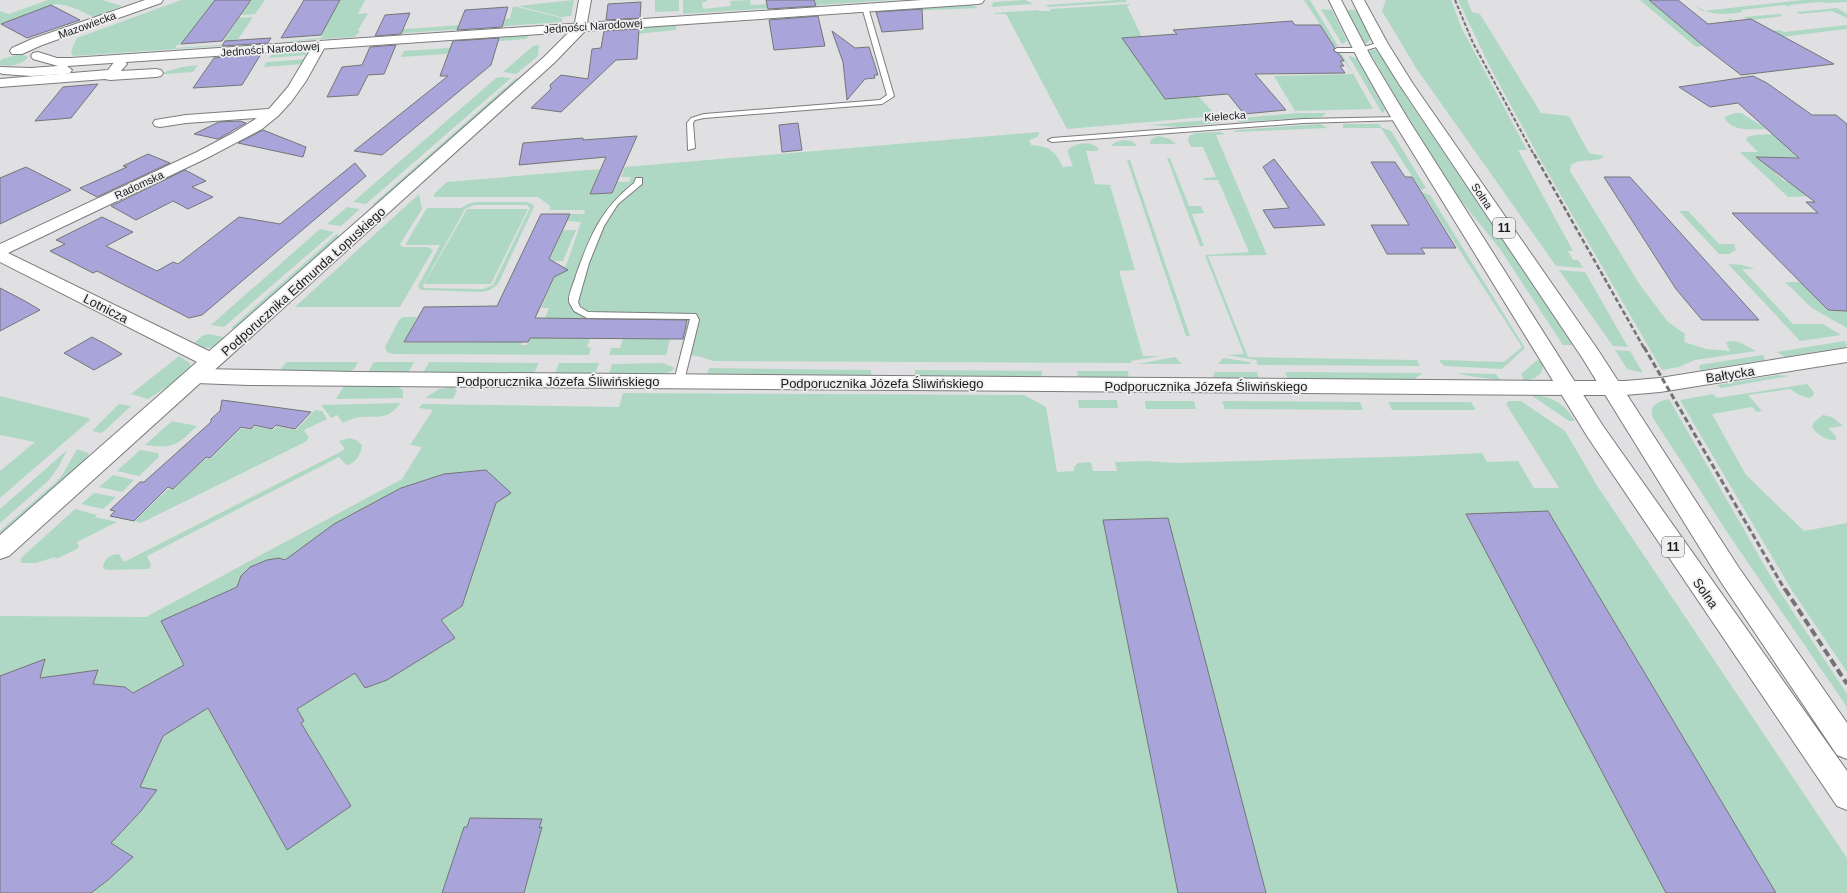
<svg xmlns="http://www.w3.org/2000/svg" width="1847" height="893" font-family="Helvetica,sans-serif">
  <rect width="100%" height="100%" fill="#e0e0e2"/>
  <path fill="#aed8c3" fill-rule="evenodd" d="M 48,0 L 102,0 L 122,6 L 94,17 C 80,12 64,0 49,6 L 58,8 L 0,24 L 0,11 L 9,14 Z
    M 181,0 L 215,0 L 181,44 L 177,45 L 175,48 L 220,45 L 251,39 L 248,44 L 73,56 L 71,51 L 77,38 Z
    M 252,0 L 265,0 L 255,14 L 241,15 Z
    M 340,0 L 365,0 L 358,14 L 368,13 L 358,30 L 360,32 L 354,37 L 277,42 L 321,38 L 323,35 L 321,35 Z
    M 574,0 L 571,16 L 561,17 L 518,6 Z
    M 655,0 L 679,0 L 679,11 L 655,12 Z
    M 683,0 L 707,0 L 707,2 L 702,2 L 703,9 L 731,6 L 730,1 L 750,0 L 751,5 L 767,4 L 767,0 L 787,3 L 815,0 L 893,0 L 683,14 Z
    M 1025,0 L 1034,4 L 991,7 L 994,2 Z
    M 1117,0 L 1126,0 L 1127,2 L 1048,7 L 1046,5 Z
    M 1304,0 L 1310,0 L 1338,46 L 1335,47 Z
    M 1386,0 L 1451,0 L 1462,29 L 1527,150 L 1518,150 L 1573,251 L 1568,251 L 1573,260 L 1578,260 L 1583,268 L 1556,266 L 1416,68 L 1382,11 Z
    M 1458,0 L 1467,0 L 1472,12 L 1480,14 L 1541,113 L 1569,116 L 1589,153 L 1604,156 C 1598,164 1581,157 1571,165 L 1570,171 L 1640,285 L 1668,322 L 1685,334 L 1684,342 L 1706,349 L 1730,351 L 1726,343 L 1729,341 L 1739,342 L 1756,351 L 1695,360 L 1679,367 L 1662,370 L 1540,159 L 1489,65 Z
    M 1640,0 L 1654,0 L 1655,1 L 1650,1 L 1690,35 L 1717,30 L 1703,19 L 1714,27 L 1742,27 L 1727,19 L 1734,19 L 1731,20 L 1741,25 L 1778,36 L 1743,17 L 1780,14 L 1783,16 L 1752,20 L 1771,31 L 1779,30 L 1784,32 L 1847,25 L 1847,29 L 1696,47 Z
    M 1687,0 L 1702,11 L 1802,0 L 1847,0 L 1847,2 L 1825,3 L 1820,2 L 1789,5 L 1791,7 L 1784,5 L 1741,10 L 1743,12 C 1718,16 1707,15 1687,0 Z
    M 969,4 L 978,8 L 909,11 L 915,7 Z
    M 1129,4 L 1130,5 L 1127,6 L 1142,37 L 1217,116 L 1067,129 L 1006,14 L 995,14 L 994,13 L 1038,10 L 1039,11 L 1050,11 L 1050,9 Z
    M 513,6 L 562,18 L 562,22 L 376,35 L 378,31 L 504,22 L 505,19 L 510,18 Z
    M 1837,8 L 1847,14 L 1847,18 L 1832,11 L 1800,14 L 1796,12 Z
    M 1321,9 L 1332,10 L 1347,41 L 1342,44 Z
    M 1347,10 L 1356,10 L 1371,39 L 1365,45 Z
    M 253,17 L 238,39 L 223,42 L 239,18 Z
    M 671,25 L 676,26 L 676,30 L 636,34 L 620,34 L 620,29 Z
    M 530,35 L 526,39 L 475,43 L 477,38 Z
    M 539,45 L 538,56 L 516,74 L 503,72 L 533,46 Z
    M 477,46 L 476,52 L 401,57 L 404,51 Z
    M 1377,49 L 1408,100 L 1573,345 L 1563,345 L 1500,249 L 1458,197 L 1398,101 L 1369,51 Z
    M 295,51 L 305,52 L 307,55 L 268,58 L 276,52 Z
    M 1339,53 L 1342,54 L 1373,109 L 1295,111 L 1274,76 L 1353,74 Z
    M 16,55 L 24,55 L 28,57 C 23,65 9,67 0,65 L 0,61 L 2,59 Z
    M 1348,55 L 1357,59 L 1385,109 L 1384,112 L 1382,113 Z
    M 306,59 L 303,64 L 264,67 L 266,62 Z
    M 198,65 L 193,72 L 154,75 L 182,67 Z
    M 501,77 L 511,78 L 366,204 L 353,202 L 496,78 Z
    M 516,78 L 520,79 L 380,204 L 372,205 Z
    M 1297,113 L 1325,113 L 1325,114 L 1322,117 L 1240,122 L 1232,119 Z
    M 1735,113 L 1742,113 C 1750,120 1758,122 1766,129 C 1753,129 1733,132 1725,119 L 1725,117 Z
    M 1220,119 L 1221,122 L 1219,123 L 1179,127 L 1148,125 Z
    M 1320,124 L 1328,128 L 1234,132 L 1236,130 Z
    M 1343,124 L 1379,124 L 1381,127 L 1391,131 L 1426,188 L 1421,190 L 1381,128 L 1343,128 Z
    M 1040,132 L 1037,137 L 1029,140 L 1031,145 C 1051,147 1054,150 1063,167 L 1073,166 L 1067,151 C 1074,142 1091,140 1099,149 L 1097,151 L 1086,151 L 1095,184 L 1110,185 L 1135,270 L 1119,271 L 1143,356 L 1160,356 L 1131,361 L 1131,363 L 713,361 L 698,356 L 680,355 L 688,318 L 545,318 L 549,308 L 541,308 L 555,276 L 564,272 L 563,267 L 566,266 L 581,222 L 567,221 L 570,214 L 584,214 L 585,210 L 550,210 L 550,206 L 538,197 L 434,197 L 434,194 L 447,182 L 600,169 L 590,194 L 612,194 L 617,182 L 629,182 L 631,177 L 621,177 L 625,167 Z
    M 1220,132 L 1225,134 L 1216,135 L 1267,255 L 1208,256 L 1248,357 L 1417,360 L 1420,366 L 1258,365 L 1256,360 L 1227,355 L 1244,354 L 1205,255 L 1249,252 L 1218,180 L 1204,180 L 1203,178 L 1216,177 L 1203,147 L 1191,147 L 1188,140 L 1189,136 L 1195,133 Z
    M 1773,134 L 1822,157 L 1759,157 L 1784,181 L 1807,181 L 1847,195 L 1788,197 L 1740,152 L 1758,152 L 1746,140 L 1747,137 L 1756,135 Z
    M 1158,136 L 1170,139 L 1176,144 L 1150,144 L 1151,139 Z
    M 1124,140 L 1132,141 L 1137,146 L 1111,146 L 1115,142 Z
    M 1167,158 L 1170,158 L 1189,206 L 1201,206 L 1204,213 L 1192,214 L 1204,246 L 1200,246 Z
    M 1127,160 L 1130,160 L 1190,336 L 1186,336 Z
    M 1422,192 L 1430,195 L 1525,348 L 1502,369 L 1444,366 L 1439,360 L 1504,362 L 1522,347 Z
    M 419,194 L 422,209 L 400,244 L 403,247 L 428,247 L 433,250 L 400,307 L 295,307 Z
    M 475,202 L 527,202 L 532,204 L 534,207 L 498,284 L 490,290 L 482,292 L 421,290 L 418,286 L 440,245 L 405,245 L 427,208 L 461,208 L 468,204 ZM 474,205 L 527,205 L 530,208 L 493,285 L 483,289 L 424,288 L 423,285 L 465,209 Z
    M 347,207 L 360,209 L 341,226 L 327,224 Z
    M 467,209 L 528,209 L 491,284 L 424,284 Z
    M 1679,211 L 1688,211 L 1719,244 L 1734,244 L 1736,250 L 1729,254 L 1719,254 Z
    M 320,229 L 334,232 L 224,327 L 211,325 Z
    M 563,230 L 576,230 L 563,261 L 549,261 Z
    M 337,234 L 340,239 L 238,329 L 231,328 Z
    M 1728,264 L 1742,265 L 1755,269 L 1742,269 L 1793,324 L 1823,324 L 1841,335 L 1800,341 Z
    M 1559,270 L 1585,272 L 1628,347 L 1613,346 Z
    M 1785,282 L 1800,282 L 1828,311 L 1847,311 L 1847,328 L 1812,308 Z
    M 403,317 L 417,317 L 404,343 L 522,342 L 521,345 L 527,345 L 530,338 L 590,339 L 587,347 L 591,348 L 589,355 L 393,354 L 387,352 L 385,347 L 399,320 Z
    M 208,334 L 229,338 C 214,348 211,351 193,344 L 202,336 Z
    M 623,339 L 670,339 L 666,355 L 609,355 L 611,348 L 620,348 Z
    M 1845,341 L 1847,344 L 1846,347 L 1785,357 L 1777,352 Z
    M 1615,350 L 1630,351 L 1643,373 L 1627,369 Z
    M 1763,355 L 1765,360 L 1701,370 L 1699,368 L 1700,365 L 1705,364 Z
    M 179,356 L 190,363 L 191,368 L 188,373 L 148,399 L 131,394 Z
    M 1175,357 L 1182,364 L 1138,364 Z
    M 1223,358 L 1250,362 L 1251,364 L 1218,364 Z
    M 1540,360 L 1543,366 L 1541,373 L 1535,378 L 1524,381 L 1521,374 L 1536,361 Z
    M 286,362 L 358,362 L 354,369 L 347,373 L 279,372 Z
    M 374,362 L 414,362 L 408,373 L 368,372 Z
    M 429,362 L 539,363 L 534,373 L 423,373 Z
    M 559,363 L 599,363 L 595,374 L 555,373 Z
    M 663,363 L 675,368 L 670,372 L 662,374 L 609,374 L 612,364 Z
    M 709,368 L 871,370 L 871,376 L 707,375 Z
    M 915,370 L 1042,371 L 1042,378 L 915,377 Z
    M 1077,371 L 1128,371 L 1129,379 L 1078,378 Z
    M 1215,372 L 1257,372 L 1259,379 L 1216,379 L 1213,377 Z
    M 1285,372 L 1423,373 L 1413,380 L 1288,379 Z
    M 1457,373 L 1496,374 L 1500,380 L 1468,376 Z
    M 1777,375 L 1789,376 L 1721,388 L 1717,385 Z
    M 1807,384 L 1814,392 L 1813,396 L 1809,398 L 1799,395 L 1790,389 L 1748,395 L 1762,411 L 1757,412 L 1752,407 L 1712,414 L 1746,475 L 1804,531 L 1847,523 L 1847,672 L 1791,589 L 1680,400 L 1713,394 L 1717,398 Z
    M 344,386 L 398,387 L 403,390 L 403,398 L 336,399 Z
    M 453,387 L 457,391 L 453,399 L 425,398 L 439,389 Z
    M 623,393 L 1024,395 L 1046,407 L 1057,472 L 1074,471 L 1074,467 L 1078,463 L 1091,462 L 1093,471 L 1117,471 L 1115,462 L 1146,461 L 1177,463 L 1421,456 L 1482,453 L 1487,462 L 1518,461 L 1534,488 L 1559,488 L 1506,404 L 1508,401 L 1521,401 L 1565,431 L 1598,487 L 1847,858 L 1847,893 L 0,893 L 0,616 L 146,617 L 402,479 L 422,447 L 410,445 L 433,410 L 419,408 L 422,404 L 619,407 Z
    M 1531,395 C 1551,395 1566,405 1575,421 L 1569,421 Z
    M 0,396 L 89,418 L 90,420 L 0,498 L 0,471 L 35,442 L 0,435 Z
    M 1669,399 L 1778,589 L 1847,694 L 1847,707 L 1731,538 L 1653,418 C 1648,406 1658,401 1669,399 Z
    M 1078,400 L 1117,400 L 1118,408 L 1079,408 Z
    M 1145,401 L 1194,401 L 1196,409 L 1146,409 Z
    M 1222,401 L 1360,402 L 1363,410 L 1225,409 Z
    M 1388,402 L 1471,402 L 1476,410 L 1392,410 Z
    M 400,403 C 388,423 373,414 355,418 C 351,419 347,421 343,423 L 337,415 L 331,418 L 321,405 Z
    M 119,404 L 131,406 L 102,433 L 92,431 Z
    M 315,410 L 322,411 L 327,419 L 304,430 L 309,438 L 305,442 L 141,523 L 135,521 L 168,489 L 174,489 L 205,458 L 210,459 L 241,428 L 251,430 L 254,426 L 273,430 L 277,426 L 296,430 Z
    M 1823,415 L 1832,417 L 1843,426 L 1828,428 L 1836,436 L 1836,440 C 1827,441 1817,435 1812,427 L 1814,422 Z
    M 172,421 L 197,426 C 177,445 174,449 145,445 Z
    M 350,438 L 356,440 L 362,445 C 361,454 356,464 346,465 L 339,457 L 147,556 L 151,565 L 149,569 L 108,570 L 104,569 L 103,566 C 105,558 111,554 119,554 L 124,562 L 336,454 L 345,449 L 339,441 Z
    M 77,449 L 89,453 L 84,463 L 0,540 L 0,531 L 57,481 L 63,474 Z
    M 67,450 L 59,466 L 49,480 L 0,523 L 0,509 Z
    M 140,450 L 158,453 L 159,457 L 139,476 L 117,471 Z
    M 113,475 L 134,480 L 122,492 L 99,487 Z
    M 94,493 L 116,497 L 103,509 L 81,504 Z
    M 75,509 L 97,515 L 95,517 L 117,522 L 77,542 L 79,546 L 77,549 L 56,559 L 55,557 L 36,563 L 21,563 L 21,558 Z"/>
  <path fill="#a9a5da" stroke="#757577" d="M 215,0 L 251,0 L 222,41 L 181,44 Z
    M 304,0 L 340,0 L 321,35 L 281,38 Z
    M 766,0 L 814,0 L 816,6 L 768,9 Z
    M 1649,0 L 1678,0 L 1708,24 L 1751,19 L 1834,64 L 1741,75 L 1706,48 Z
    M 641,2 L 640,18 L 606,20 L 608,4 Z
    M 51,5 L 80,20 L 27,38 L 1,24 Z
    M 508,7 L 502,27 L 457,30 L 465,10 Z
    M 922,9 L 923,29 L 882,32 L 876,12 Z
    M 410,13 L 401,34 L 375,36 L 385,15 Z
    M 818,16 L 825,46 L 774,50 L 769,20 Z
    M 1292,21 L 1295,25 L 1320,25 L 1335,48 L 1333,50 L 1339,54 L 1344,61 L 1340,61 L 1344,66 L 1340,66 L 1345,73 L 1255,74 L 1286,110 L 1244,114 L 1228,94 L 1165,99 L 1122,38 L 1177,34 L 1173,30 Z
    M 639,29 L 637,59 L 616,60 L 561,112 L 531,108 L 551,89 L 550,85 L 561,75 L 588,79 L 592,49 L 601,48 L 604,31 Z
    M 832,31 L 855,48 L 869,47 L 878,75 L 874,75 L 875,78 L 865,79 L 847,100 L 843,62 Z
    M 271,38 L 268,43 L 222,46 L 225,41 Z
    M 499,38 L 491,65 L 382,155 L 354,151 L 448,76 L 440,76 L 453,41 Z
    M 396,45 L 384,74 L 368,75 L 358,95 L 327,97 L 342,67 L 362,65 L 370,47 Z
    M 261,54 L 242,85 L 193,88 L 214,58 Z
    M 1753,76 L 1767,83 L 1812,115 L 1836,115 L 1847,124 L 1847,311 L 1828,310 L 1732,213 L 1818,213 L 1806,202 L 1815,202 L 1756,157 L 1799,158 L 1738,103 L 1710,107 L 1679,87 Z
    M 98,84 L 71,118 L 35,121 L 63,87 Z
    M 240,121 L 246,123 L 218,139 L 194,134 L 219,122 Z
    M 798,123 L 802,150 L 782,152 L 779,125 Z
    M 263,130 L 306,147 L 303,157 L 238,143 Z
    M 637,136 L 612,193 L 590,194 L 606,157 L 519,165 L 523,143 L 583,138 L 583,140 Z
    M 148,154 L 170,163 L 97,197 L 80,188 L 127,167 L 123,166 Z
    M 1274,159 L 1325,225 L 1274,228 L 1263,210 L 1289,208 L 1263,167 Z
    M 1371,162 L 1395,162 L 1405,177 L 1412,177 L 1456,248 L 1421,248 L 1425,254 L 1387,254 L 1371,225 L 1409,225 Z
    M 355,163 L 366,176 L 202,315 L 189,318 L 97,271 L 93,273 L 50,251 L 65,244 L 56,240 L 102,217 L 133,232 L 106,246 L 157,271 L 173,262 L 178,264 L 239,217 L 280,224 Z
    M 26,167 L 71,190 L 0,224 L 0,178 Z
    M 185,170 L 206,181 L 192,187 L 213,197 L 188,209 L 173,201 L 136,220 L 111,206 Z
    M 1604,177 L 1630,177 L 1759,320 L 1702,320 L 1676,289 Z
    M 541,214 L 570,214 L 549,259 L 568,270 L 554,277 L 535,318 L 687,320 L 683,339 L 530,338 L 528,342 L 404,342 L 424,307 L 497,306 Z
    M 0,288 L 25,301 L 40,310 L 0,331 Z
    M 92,337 L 107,345 L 122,354 L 94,370 L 64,353 Z
    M 222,400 L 311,412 L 295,429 L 276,425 L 272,429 L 254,425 L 251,429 L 241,427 L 210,458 L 206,457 L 173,489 L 168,487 L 134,521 L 110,516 L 115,511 L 110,510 L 140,482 L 144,482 L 211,422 L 211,419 L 220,411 Z
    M 486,470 L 511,493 L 496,503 L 462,606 L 441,620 L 455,638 L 387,680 L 365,688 L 355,673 L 297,709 L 304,721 L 301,723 L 351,806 L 287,850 L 208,708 L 163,736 L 140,787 L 157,790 L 141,811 L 111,843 L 133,857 L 108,880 L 91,893 L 0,893 L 0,676 L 45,659 L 40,678 L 98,670 L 93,684 L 125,687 L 133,693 L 184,665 L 161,621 L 237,587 L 241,576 L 250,567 L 267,560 L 279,558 L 285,560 L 334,524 L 401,488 L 444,474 Z
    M 1548,511 L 1776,893 L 1666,893 L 1466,514 Z
    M 1168,518 L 1266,893 L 1178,893 L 1103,520 Z
    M 470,818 L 542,819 L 539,828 L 542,827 L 524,893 L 442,893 L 464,827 L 467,827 Z"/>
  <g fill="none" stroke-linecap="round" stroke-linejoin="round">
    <g stroke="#7c7c7e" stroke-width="2">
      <path id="service" d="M 865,5 L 868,7 L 894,96 L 893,97 L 882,104 L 704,118 L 695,120 L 693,123 L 695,148 L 688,150 L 687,123 L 691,118 L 704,114 L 880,100 L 887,95 L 865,18 L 862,7 Z
        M 1381,42 L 1383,43 L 1383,45 L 1360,52 L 1337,52 L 1334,50 L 1337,48 L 1360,48 Z
        M 1400,117 L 1403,119 L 1402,120 L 1303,123 L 1052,142 L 1048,140 L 1052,138 L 1303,119 Z
        M 636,178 L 642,178 L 642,184 L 618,204 L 604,226 L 589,263 L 578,302 L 580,307 L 588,312 L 696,314 L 699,320 L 684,381 L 679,384 L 674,381 L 690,319 L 587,318 L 574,311 L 569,302 C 568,294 574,283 576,275 C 590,236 601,209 634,183 Z"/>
    </g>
    <g stroke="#7c7c7e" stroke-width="2">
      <path id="minor" d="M 579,0 L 591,0 L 586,28 L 584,31 L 576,31 L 574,28 Z
        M 320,41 L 325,42 L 326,45 L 306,81 L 291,102 L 278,116 L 262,129 L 207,158 L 8,253 L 219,356 L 222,361 L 219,366 L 212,367 L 205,366 L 0,262 L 0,244 L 197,152 L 233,133 L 257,118 L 186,123 L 160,127 L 155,126 L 153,123 L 155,120 L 186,115 L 269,109 L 288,87 L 315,42 Z
        M 120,60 L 125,61 L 127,64 L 121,71 L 156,69 L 161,70 L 163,73 L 161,76 L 156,77 L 110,80 L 105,79 L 0,87 L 0,79 L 108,70 L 115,61 Z
        M 196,369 L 357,372 L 1568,381 L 1575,383 L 1578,388 L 1575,393 L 1568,395 L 249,385 L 196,383 L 189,381 L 186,376 L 189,371 Z"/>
    </g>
    <g stroke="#7c7c7e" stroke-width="2">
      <path id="tertiary" d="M 145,0 L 163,0 L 161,3 L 42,45 L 22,54 L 12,54 L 10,51 L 12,48 L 32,39 Z
        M 922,0 L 984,0 L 982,3 L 978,4 L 585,31 L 554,63 L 9,556 L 0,559 L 0,535 L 544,57 L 569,32 L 67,66 L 72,70 L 70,73 L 65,74 L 31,76 L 3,74 L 0,73 L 0,67 L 31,68 L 58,66 L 33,59 L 31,56 L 33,53 L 38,52 L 57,58 L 71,58 Z
        M 1847,348 L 1847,362 L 1660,392 L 1625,395 L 1568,395 L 1561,393 L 1558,388 L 1561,383 L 1568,381 L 1625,381 L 1660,378 Z"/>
    </g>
    <g stroke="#7c7c7e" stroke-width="2">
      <path id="primary" d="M 1329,0 L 1341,0 L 1372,59 L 1408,119 L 1603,426 L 1847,771 L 1847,810 L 1837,806 L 1587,436 L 1392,119 L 1358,59 Z
        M 1352,0 L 1364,0 L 1388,44 L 1413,84 L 1598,350 L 1739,568 L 1847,723 L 1847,759 L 1837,755 L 1721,582 L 1583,359 L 1399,84 L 1374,44 Z"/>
    </g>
    <use href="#service" fill="#fff" fill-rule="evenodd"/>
    <use href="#minor" fill="#fff" fill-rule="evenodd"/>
    <use href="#tertiary" fill="#fff" fill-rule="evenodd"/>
    <use href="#primary" fill="#fff" fill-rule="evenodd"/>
    <path stroke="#737374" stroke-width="2" stroke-dasharray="4 2" stroke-linecap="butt" d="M 1455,0 L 1473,43 L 1534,155"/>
    <path stroke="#737374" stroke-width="2.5" stroke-dasharray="5 2.5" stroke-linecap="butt" d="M 1534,154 L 1644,348"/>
    <path stroke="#737374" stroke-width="3" stroke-dasharray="6 3" stroke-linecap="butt" d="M 1644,347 L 1785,590"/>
    <path stroke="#737374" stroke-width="4" stroke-dasharray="8 4" stroke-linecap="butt" d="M 1785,589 L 1847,684"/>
  </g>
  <g text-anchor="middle" stroke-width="3.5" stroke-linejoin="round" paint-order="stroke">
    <g font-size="11" fill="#1b1b1b" stroke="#eeeef0">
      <text transform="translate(87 25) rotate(-20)" y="4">Mazowiecka</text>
      <text transform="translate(593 26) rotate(-4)" y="4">Jedności Narodowej</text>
      <text transform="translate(270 49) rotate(-4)" y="4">Jedności Narodowej</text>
      <text transform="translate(1225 116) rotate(-4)" y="4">Kielecka</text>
      <text transform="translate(139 185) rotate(-25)" y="4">Radomska</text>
      <text transform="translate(1482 196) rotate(56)" y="4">Solna</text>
    </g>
    <g fill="#eeeef0" stroke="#5a5a5b" stroke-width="1">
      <rect x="1493" y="218" width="22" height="20" rx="3"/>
      <rect x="1662" y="537" width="22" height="20" rx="3"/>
    </g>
    <g font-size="12" font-weight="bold" fill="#1b1b1b">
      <text x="1504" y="232">11</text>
      <text x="1673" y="551">11</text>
    </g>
    <g font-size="13" fill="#1b1b1b" stroke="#eeeef0">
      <text transform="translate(303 281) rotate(-42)" y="5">Podporucznika Edmunda Łopuskiego</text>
      <text transform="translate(106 308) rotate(27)" y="5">Lotnicza</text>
      <text transform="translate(1730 374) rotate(-9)" y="5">Bałtycka</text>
      <text x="558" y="386">Podporucznika Józefa Śliwińskiego</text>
      <text x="882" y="388">Podporucznika Józefa Śliwińskiego</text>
      <text x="1206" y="391">Podporucznika Józefa Śliwińskiego</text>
      <text transform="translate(1706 593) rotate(55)" y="5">Solna</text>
    </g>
  </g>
</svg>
